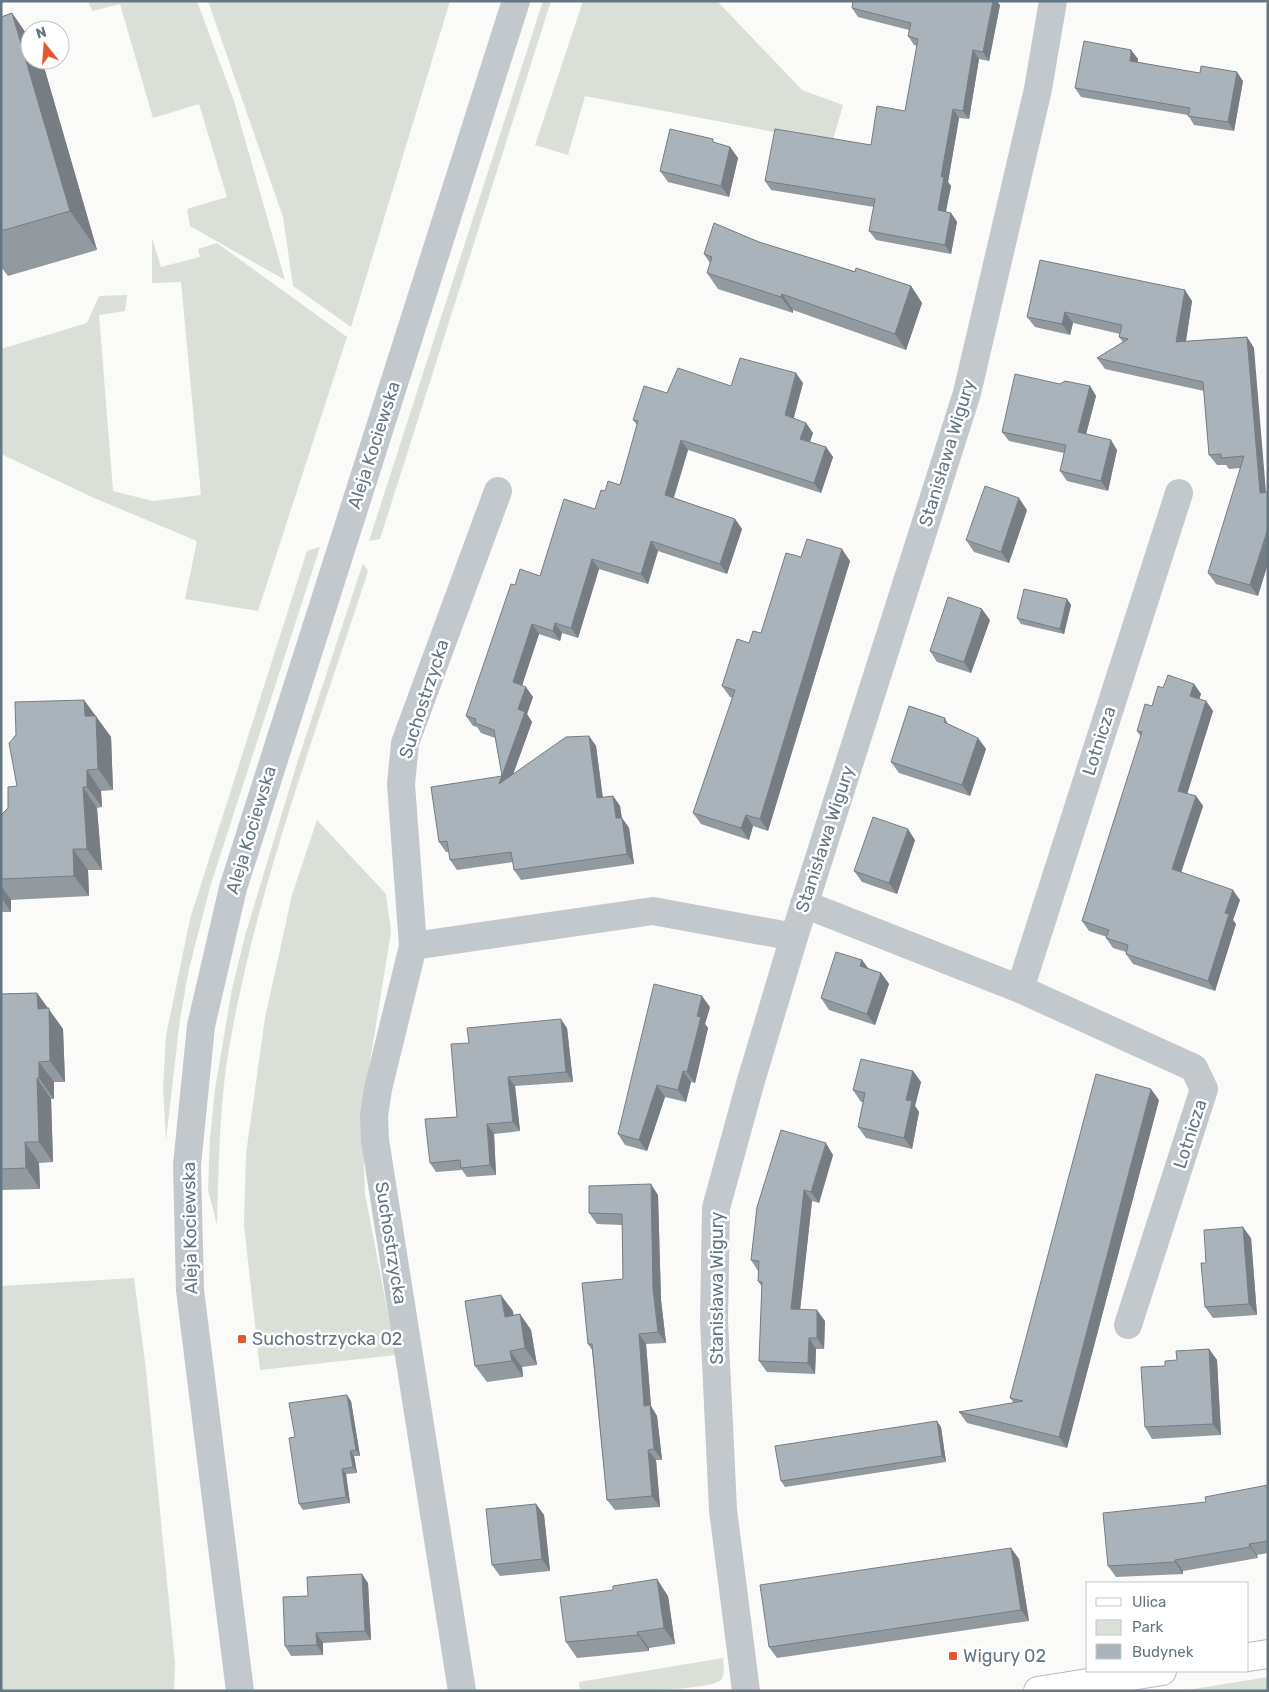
<svg xmlns="http://www.w3.org/2000/svg" width="1269" height="1692" font-family="Rubik,sans-serif">
  <rect width="100%" height="100%" fill="#fafaf8"/>
  <path fill="#dadfd7" d="M 88,1 L 197,1 L 234,101 L 285,280 L 190,226 L 187,209 L 227,197 L 199,104 L 153,118 L 120,4 L 92,11 Z
    M 208,1 L 450,1 L 351,327 L 293,286 L 283,217 Z
    M 543,1 L 551,1 L 380,539 L 369,541 Z
    M 583,1 L 717,1 L 802,90 L 843,105 L 832,143 L 585,96 L 568,155 L 535,145 Z
    M 152,238 L 161,267 L 200,257 L 198,249 L 217,243 L 347,337 L 258,611 L 185,599 L 197,541 L 94,498 L 1,454 L 1,349 L 87,323 L 99,296 L 127,295 L 125,311 L 99,315 L 113,491 L 153,501 L 201,495 L 181,282 L 152,283 Z
    M 320,547 L 210,887 L 189,969 L 180,1019 L 166,1140 L 163,1088 L 166,1036 L 190,919 L 307,551 Z
    M 363,563 L 368,571 C 319,724 260,878 231,1037 C 219,1099 219,1162 217,1225 L 208,1190 L 210,1140 L 215,1089 L 232,989 L 245,936 L 298,760 Z
    M 317,820 L 386,894 L 391,932 L 362,1111 L 365,1194 L 396,1355 L 260,1370 L 244,1225 L 246,1154 L 265,1018 L 292,895 Z
    M 134,1278 L 146,1370 L 175,1663 L 174,1691 L 1,1691 L 1,1286 Z
    M 723,1658 C 723,1664 726,1674 721,1680 C 707,1692 605,1691 580,1691 L 579,1682 Z
    M 1268,1677 L 1268,1691 L 1181,1691 Z"/>
  <g fill="none" stroke-linecap="round" stroke-linejoin="round">
    <g stroke="#b5babe" stroke-width="30">
      <path id="primary" d="M 1248,1657 L 1268,1654
        M 1038,1691 L 1162,1671"/>
    </g>
    <path stroke="#c3c8cc" stroke-width="28" d="M 804,904 L 1020,989 L 1194,1068 L 1204,1089 L 1128,1325
      M 413,946 L 653,911 L 794,937
      M 1020,989 L 1179,493
      M 462,1691 L 375,1140 L 374,1116 L 378,1089 L 413,946 L 401,784 L 405,743 L 498,491
      M 746,1691 L 723,1510 L 714,1320 L 716,1208 L 750,1084 L 794,937 L 967,393 L 1038,89 L 1053,1"/>
    <path stroke="#c3c8cc" stroke-width="28" d="M 240,1691 L 190,1290 L 187,1165 L 201,1026 L 233,888 L 516,1"/>
    <use href="#primary" stroke="#fff" stroke-width="28"/>
  </g>
  <path fill="#929a9f" d="M 1000,5 L 989,61 L 979,59 L 969,119 L 959,118 L 948,182 L 951,186 L 946,212 L 951,213 L 957,222 L 951,254 L 876,240 L 869,231 L 874,207 L 771,190 L 765,181 L 871,145 L 905,111 L 917,46 L 914,45 L 908,36 L 909,30 L 858,17 L 852,8 Z
    M 12,13 L 30,39 L 30,60 L 42,60 L 97,250 L 8,276 L 1,267 L 1,17 Z
    M 1131,50 L 1138,59 L 1137,62 L 1243,81 L 1234,131 L 1194,125 L 1188,115 L 1081,97 L 1075,88 Z
    M 716,143 L 730,147 L 738,158 L 729,197 L 668,182 L 660,171 Z
    M 759,242 L 843,268 L 911,286 L 922,303 L 906,350 L 793,310 L 793,313 L 718,289 L 707,273 L 710,263 L 704,254 Z
    M 1040,260 L 1192,301 L 1186,341 L 1247,337 L 1254,348 L 1258,596 L 1216,584 L 1208,573 L 1241,468 L 1229,469 L 1226,465 L 1217,465 L 1209,455 L 1204,391 L 1105,369 L 1097,358 L 1123,342 L 1119,337 L 1120,334 L 1073,323 L 1070,335 L 1035,327 L 1027,317 Z
    M 803,383 L 793,419 L 806,423 L 813,433 L 810,442 L 826,447 L 833,457 L 821,493 L 688,450 L 674,498 L 735,519 L 742,529 L 727,574 L 658,551 L 648,584 L 599,569 L 578,638 L 562,633 L 560,641 L 539,634 L 522,685 L 533,697 L 527,714 L 532,722 L 513,774 L 589,736 L 596,746 L 603,798 L 613,796 L 620,806 L 622,818 L 629,828 L 634,864 L 521,880 L 514,870 L 513,862 L 457,870 L 450,860 L 449,852 L 446,852 L 439,842 L 502,776 L 495,738 L 481,733 L 477,727 L 473,726 L 466,716 L 515,585 L 540,576 L 595,509 L 605,491 L 620,485 L 637,425 L 633,420 L 667,393 L 731,386 Z
    M 1060,384 L 1090,386 L 1096,396 L 1086,434 L 1117,450 L 1108,491 L 1067,481 L 1060,471 L 1064,453 L 1009,441 L 1002,432 Z
    M 1027,510 L 1009,563 L 974,552 L 966,540 Z
    M 801,557 L 850,561 L 768,831 L 753,826 L 749,840 L 701,824 L 693,813 L 733,698 L 730,697 L 722,686 L 749,643 L 761,633 Z
    M 1067,599 L 1071,605 L 1064,634 L 1021,624 L 1017,618 Z
    M 990,620 L 971,673 L 937,662 L 930,651 Z
    M 1194,684 L 1201,694 L 1199,699 L 1206,701 L 1213,711 L 1187,794 L 1196,796 L 1203,806 L 1181,872 L 1240,900 L 1233,920 L 1236,924 L 1215,991 L 1133,964 L 1126,954 L 1126,952 L 1113,948 L 1106,938 L 1107,937 L 1089,931 L 1082,921 L 1141,737 L 1137,731 L 1163,688 Z
    M 84,700 L 111,737 L 113,790 L 101,791 L 102,807 L 97,808 L 102,870 L 88,870 L 89,896 L 11,900 L 11,912 L 1,912 L 1,815 L 8,808 L 17,786 L 16,735 Z
    M 945,718 L 948,724 L 978,738 L 986,749 L 970,796 L 899,773 L 891,762 Z
    M 915,840 L 897,894 L 862,882 L 854,871 Z
    M 862,960 L 868,968 L 881,973 L 889,984 L 875,1025 L 829,1010 L 821,998 Z
    M 37,993 L 63,1029 L 65,1082 L 54,1082 L 54,1099 L 51,1099 L 53,1162 L 39,1163 L 40,1189 L 1,1190 L 1,994 Z
    M 710,1007 L 705,1024 L 708,1028 L 695,1083 L 691,1082 L 686,1102 L 665,1097 L 647,1151 L 625,1145 L 618,1134 Z
    M 567,1028 L 573,1082 L 515,1086 L 520,1131 L 494,1134 L 496,1175 L 467,1177 L 462,1170 L 436,1172 L 430,1163 L 457,1117 L 469,1043 Z
    M 913,1071 L 921,1082 L 915,1106 L 919,1112 L 912,1149 L 866,1138 L 858,1127 L 863,1102 L 861,1102 L 853,1090 Z
    M 1159,1100 L 1067,1448 L 967,1423 L 959,1412 L 1014,1403 L 1010,1398 Z
    M 833,1155 L 819,1203 L 812,1201 L 800,1309 L 825,1321 L 824,1349 L 816,1349 L 815,1374 L 767,1372 L 759,1361 L 762,1287 L 758,1281 L 758,1271 L 751,1260 L 757,1207 Z
    M 658,1195 L 661,1300 L 666,1343 L 646,1344 L 651,1406 L 657,1416 L 662,1460 L 656,1460 L 660,1507 L 615,1510 L 607,1500 L 592,1350 L 588,1344 L 623,1279 L 622,1225 L 597,1224 L 589,1213 Z
    M 1251,1238 L 1257,1315 L 1213,1318 L 1205,1307 L 1206,1263 Z
    M 513,1311 L 513,1315 L 520,1314 L 531,1330 L 537,1365 L 522,1367 L 523,1377 L 487,1382 L 475,1366 Z
    M 1209,1349 L 1217,1360 L 1221,1435 L 1152,1439 L 1145,1427 L 1165,1366 L 1177,1360 Z
    M 351,1401 L 360,1456 L 354,1456 L 357,1473 L 346,1474 L 350,1503 L 303,1510 L 299,1504 L 295,1437 Z
    M 941,1427 L 946,1462 L 785,1487 L 781,1481 Z
    M 1268,1485 L 1268,1553 L 1257,1555 L 1258,1558 L 1183,1571 L 1183,1574 L 1116,1577 L 1108,1566 L 1206,1502 Z
    M 536,1504 L 544,1515 L 550,1571 L 500,1576 L 492,1565 Z
    M 1011,1548 L 1019,1559 L 1029,1621 L 777,1658 L 769,1647 Z
    M 368,1583 L 371,1640 L 323,1643 L 323,1655 L 291,1656 L 285,1646 L 308,1596 Z
    M 668,1596 L 675,1644 L 649,1648 L 649,1651 L 577,1658 L 566,1642 Z"/>
  <path fill="#777d82" d="M 993,1 L 997,1 L 1000,5 L 989,61 L 983,52 Z
    M 12,13 L 30,39 L 30,60 L 42,60 L 97,250 L 70,211 Z
    M 973,50 L 979,59 L 969,119 L 963,111 Z
    M 1131,50 L 1138,59 L 1136,70 L 1130,61 Z
    M 1237,72 L 1243,81 L 1234,131 L 1228,122 Z
    M 953,109 L 959,118 L 948,182 L 951,186 L 944,219 L 938,210 L 941,177 Z
    M 730,147 L 738,158 L 729,197 L 721,186 Z
    M 951,213 L 957,222 L 951,254 L 945,245 Z
    M 911,286 L 922,303 L 906,350 L 895,334 Z
    M 1185,290 L 1192,301 L 1184,353 L 1176,342 Z
    M 782,294 L 793,310 L 793,313 L 781,297 Z
    M 1065,312 L 1073,323 L 1070,335 L 1062,324 Z
    M 1247,337 L 1254,348 L 1267,504 L 1260,493 Z
    M 796,373 L 803,383 L 792,425 L 785,415 Z
    M 1090,386 L 1096,396 L 1084,442 L 1078,432 Z
    M 806,423 L 813,433 L 807,449 L 800,439 Z
    M 681,440 L 688,450 L 671,505 L 665,495 Z
    M 1111,440 L 1117,450 L 1108,491 L 1101,481 Z
    M 826,447 L 833,457 L 821,493 L 814,483 Z
    M 1019,498 L 1027,510 L 1009,563 L 1001,552 Z
    M 735,519 L 742,529 L 727,574 L 720,564 Z
    M 1268,528 L 1268,564 L 1258,596 L 1250,585 Z
    M 651,541 L 658,551 L 648,584 L 641,574 Z
    M 842,549 L 850,561 L 768,831 L 760,819 Z
    M 592,559 L 599,569 L 578,638 L 571,628 Z
    M 1067,599 L 1071,605 L 1064,634 L 1060,629 Z
    M 982,609 L 990,620 L 971,673 L 964,662 Z
    M 555,623 L 562,633 L 560,641 L 553,631 Z
    M 532,624 L 539,634 L 520,692 L 513,682 Z
    M 1194,684 L 1201,694 L 1197,706 L 1190,696 Z
    M 526,687 L 533,697 L 527,714 L 532,722 L 506,794 L 499,784 L 518,709 Z
    M 84,700 L 111,737 L 113,790 L 98,769 L 85,716 Z
    M 1206,701 L 1213,711 L 1185,801 L 1178,791 Z
    M 589,736 L 596,746 L 604,808 L 597,798 Z
    M 978,738 L 986,749 L 970,796 L 962,785 Z
    M 87,770 L 101,791 L 102,807 L 87,787 Z
    M 83,787 L 97,808 L 102,870 L 87,849 Z
    M 613,796 L 620,806 L 623,828 L 616,818 Z
    M 1196,796 L 1203,806 L 1179,879 L 1172,869 Z
    M 746,815 L 753,826 L 749,840 L 741,828 Z
    M 622,818 L 629,828 L 634,864 L 627,854 Z
    M 908,829 L 915,840 L 897,894 L 889,883 Z
    M 73,849 L 88,870 L 89,896 L 74,876 Z
    M 1,886 L 11,900 L 11,912 L 1,897 Z
    M 1233,890 L 1240,900 L 1233,920 L 1236,924 L 1215,991 L 1208,981 L 1225,913 Z
    M 862,960 L 870,971 L 860,966 Z
    M 881,973 L 889,984 L 875,1025 L 867,1014 Z
    M 37,993 L 63,1029 L 65,1082 L 50,1061 L 38,1009 Z
    M 702,996 L 710,1007 L 705,1024 L 708,1028 L 695,1083 L 687,1072 L 697,1016 Z
    M 561,1019 L 567,1028 L 573,1082 L 566,1072 Z
    M 39,1062 L 54,1082 L 54,1099 L 39,1078 Z
    M 683,1071 L 691,1082 L 686,1102 L 678,1090 Z
    M 913,1071 L 921,1082 L 915,1106 L 919,1112 L 912,1149 L 904,1138 L 906,1100 Z
    M 508,1077 L 515,1086 L 520,1131 L 513,1122 Z
    M 37,1078 L 51,1099 L 53,1162 L 39,1142 Z
    M 657,1085 L 665,1097 L 647,1151 L 639,1140 Z
    M 1151,1089 L 1159,1100 L 1067,1448 L 1059,1437 Z
    M 487,1124 L 494,1134 L 496,1175 L 490,1165 Z
    M 25,1142 L 39,1163 L 40,1189 L 26,1168 Z
    M 826,1143 L 833,1155 L 819,1203 L 811,1192 Z
    M 651,1184 L 658,1195 L 661,1300 L 666,1343 L 658,1332 L 653,1289 Z
    M 804,1190 L 812,1201 L 799,1320 L 791,1309 Z
    M 1243,1227 L 1251,1238 L 1257,1315 L 1249,1304 Z
    M 501,1295 L 513,1311 L 516,1333 L 505,1317 Z
    M 817,1310 L 825,1321 L 824,1349 L 817,1338 Z
    M 520,1314 L 531,1330 L 537,1365 L 525,1348 Z
    M 639,1334 L 646,1344 L 651,1406 L 657,1416 L 662,1460 L 654,1449 L 644,1406 Z
    M 809,1338 L 816,1349 L 815,1374 L 808,1363 Z
    M 1209,1349 L 1217,1360 L 1221,1435 L 1213,1424 Z
    M 510,1351 L 522,1367 L 523,1377 L 512,1361 Z
    M 347,1395 L 351,1401 L 360,1456 L 356,1450 Z
    M 937,1421 L 941,1427 L 946,1462 L 942,1456 Z
    M 648,1450 L 656,1460 L 660,1507 L 652,1496 Z
    M 350,1451 L 354,1456 L 357,1473 L 353,1467 Z
    M 342,1469 L 346,1474 L 350,1503 L 346,1497 Z
    M 536,1504 L 544,1515 L 550,1571 L 542,1559 Z
    M 1249,1544 L 1257,1555 L 1258,1558 L 1250,1547 Z
    M 1011,1548 L 1019,1559 L 1029,1621 L 1021,1610 Z
    M 1175,1560 L 1183,1571 L 1183,1574 L 1175,1562 Z
    M 362,1574 L 368,1583 L 371,1640 L 365,1631 Z
    M 657,1579 L 668,1596 L 675,1644 L 664,1628 Z
    M 637,1632 L 649,1648 L 649,1651 L 638,1635 Z
    M 316,1633 L 323,1643 L 323,1655 L 317,1645 Z"/>
  <path fill="#aab3b9" stroke="#777d82" d="M 853,1 L 993,1 L 983,52 L 973,50 L 963,111 L 953,109 L 941,177 L 944,177 L 938,210 L 951,213 L 945,245 L 869,231 L 875,199 L 765,181 L 775,129 L 871,145 L 877,106 L 905,111 L 918,39 L 908,36 L 911,23 L 852,8 Z
    M 12,13 L 70,211 L 1,231 L 1,17 Z
    M 1084,41 L 1131,50 L 1130,61 L 1200,73 L 1201,66 L 1237,72 L 1228,122 L 1188,116 L 1190,108 L 1075,88 Z
    M 670,129 L 713,139 L 713,142 L 730,147 L 721,186 L 660,171 Z
    M 714,223 L 759,242 L 843,268 L 855,272 L 856,268 L 911,286 L 895,334 L 782,294 L 781,297 L 707,273 L 712,257 L 704,254 Z
    M 1040,260 L 1185,290 L 1176,342 L 1247,337 L 1260,493 L 1268,492 L 1268,528 L 1250,585 L 1208,573 L 1244,456 L 1221,458 L 1221,454 L 1209,455 L 1203,382 L 1097,358 L 1128,339 L 1119,337 L 1122,325 L 1065,312 L 1062,324 L 1027,317 Z
    M 740,358 L 796,373 L 785,415 L 806,423 L 800,439 L 826,447 L 814,483 L 681,440 L 665,495 L 735,519 L 720,564 L 651,541 L 641,574 L 592,559 L 571,628 L 555,623 L 553,631 L 532,624 L 513,682 L 526,687 L 518,709 L 525,712 L 499,784 L 566,737 L 589,736 L 597,798 L 613,796 L 616,818 L 622,818 L 627,854 L 514,870 L 511,852 L 450,860 L 447,841 L 439,842 L 431,787 L 502,776 L 494,730 L 475,723 L 476,719 L 466,716 L 511,584 L 515,585 L 520,569 L 540,576 L 564,499 L 595,509 L 601,490 L 605,491 L 608,481 L 620,485 L 638,421 L 633,420 L 644,386 L 667,393 L 678,368 L 731,386 Z
    M 1015,374 L 1060,384 L 1065,381 L 1090,386 L 1078,432 L 1111,440 L 1101,481 L 1060,471 L 1066,445 L 1002,432 Z
    M 985,486 L 1019,498 L 1001,552 L 966,540 Z
    M 807,539 L 842,549 L 760,819 L 746,815 L 741,828 L 693,813 L 735,690 L 722,686 L 737,639 L 749,643 L 753,631 L 761,633 L 786,553 L 801,557 Z
    M 1024,589 L 1067,599 L 1060,629 L 1017,618 Z
    M 948,597 L 982,609 L 964,662 L 930,651 Z
    M 1168,675 L 1194,684 L 1190,696 L 1206,701 L 1178,791 L 1196,796 L 1172,869 L 1233,890 L 1225,913 L 1229,914 L 1208,981 L 1126,954 L 1128,945 L 1106,938 L 1109,930 L 1082,921 L 1142,732 L 1137,731 L 1145,704 L 1152,706 L 1158,686 L 1163,688 Z
    M 84,700 L 85,716 L 96,716 L 98,769 L 87,770 L 87,787 L 83,787 L 87,849 L 73,849 L 74,876 L 1,879 L 1,815 L 8,808 L 8,787 L 17,786 L 9,743 L 16,735 L 15,702 Z
    M 909,706 L 945,718 L 944,722 L 978,738 L 962,785 L 891,762 Z
    M 873,817 L 908,829 L 889,883 L 854,871 Z
    M 836,952 L 862,960 L 860,966 L 881,973 L 867,1014 L 821,998 Z
    M 654,984 L 702,996 L 697,1016 L 701,1017 L 687,1072 L 683,1071 L 678,1090 L 657,1085 L 639,1140 L 618,1134 Z
    M 37,993 L 38,1009 L 49,1008 L 50,1061 L 39,1062 L 39,1078 L 37,1078 L 39,1142 L 25,1142 L 26,1168 L 1,1169 L 1,994 Z
    M 561,1019 L 566,1072 L 508,1077 L 513,1122 L 487,1124 L 490,1165 L 461,1168 L 460,1160 L 430,1163 L 425,1119 L 457,1117 L 451,1044 L 469,1043 L 467,1028 Z
    M 861,1059 L 913,1071 L 906,1100 L 912,1101 L 904,1138 L 858,1127 L 865,1093 L 853,1090 Z
    M 1096,1074 L 1151,1089 L 1059,1437 L 959,1412 L 1023,1401 L 1010,1398 Z
    M 781,1130 L 826,1143 L 811,1192 L 804,1190 L 791,1309 L 817,1310 L 817,1338 L 809,1338 L 808,1363 L 759,1361 L 762,1282 L 758,1281 L 759,1261 L 751,1260 L 757,1207 Z
    M 651,1184 L 653,1289 L 658,1332 L 639,1334 L 644,1406 L 650,1405 L 654,1449 L 648,1450 L 652,1496 L 607,1500 L 592,1344 L 588,1344 L 582,1283 L 623,1279 L 622,1214 L 589,1213 L 589,1186 Z
    M 1243,1227 L 1249,1304 L 1205,1307 L 1201,1263 L 1206,1263 L 1204,1230 Z
    M 501,1295 L 505,1317 L 520,1314 L 525,1348 L 510,1351 L 512,1361 L 475,1366 L 465,1301 Z
    M 1209,1349 L 1213,1424 L 1145,1427 L 1141,1367 L 1165,1366 L 1165,1361 L 1177,1360 L 1176,1351 Z
    M 347,1395 L 356,1450 L 350,1451 L 353,1467 L 342,1469 L 346,1497 L 299,1504 L 289,1438 L 295,1437 L 289,1403 Z
    M 937,1421 L 942,1456 L 781,1481 L 775,1446 Z
    M 1268,1485 L 1268,1541 L 1249,1544 L 1250,1547 L 1175,1560 L 1175,1562 L 1108,1566 L 1103,1513 L 1206,1502 L 1205,1497 Z
    M 536,1504 L 542,1559 L 492,1565 L 486,1509 Z
    M 1011,1548 L 1021,1610 L 769,1647 L 760,1585 Z
    M 362,1574 L 365,1631 L 316,1633 L 317,1645 L 285,1646 L 283,1597 L 308,1596 L 307,1577 Z
    M 657,1579 L 664,1628 L 637,1632 L 638,1635 L 566,1642 L 560,1597 L 613,1590 L 613,1586 Z"/>
  <g fill="#e4572e" stroke="#fff" stroke-width="2">
    <rect x="237" y="1334" width="10" height="10" rx="2.5"/>
    <rect x="948" y="1651" width="10" height="10" rx="2.5"/>
  </g>
  <g text-anchor="middle" stroke-width="5" stroke-linejoin="round" paint-order="stroke">
    <g font-size="18" fill="#657683" stroke="#fff">
      <text transform="translate(374 445) rotate(-72)" y="6">Aleja Kociewska</text>
      <text transform="translate(947 453) rotate(-73)" y="6">Stanisława Wigury</text>
      <text transform="translate(424 699) rotate(-72)" y="6">Suchostrzycka</text>
      <text transform="translate(1099 741) rotate(-72)" y="6">Lotnicza</text>
      <text transform="translate(251 830) rotate(-73)" y="6">Aleja Kociewska</text>
      <text transform="translate(825 839) rotate(-72)" y="6">Stanisława Wigury</text>
      <text transform="translate(1190 1134) rotate(-72)" y="6">Lotnicza</text>
      <text transform="translate(190 1228) rotate(-91)" y="6">Aleja Kociewska</text>
      <text transform="translate(391 1243) rotate(81)" y="6">Suchostrzycka</text>
      <text transform="translate(717 1288) rotate(-90)" y="6">Stanisława Wigury</text>
    </g>
    <g font-size="18" fill="#657683" stroke="#fff" text-anchor="start">
      <text x="252" y="1345">Suchostrzycka 02</text>
      <text x="963" y="1662">Wigury 02</text>
    </g>
  </g>
  <rect width="1269" height="1692" fill="none" stroke="#657683" stroke-width="5"/>
  <rect x="1086" y="1582" width="162" height="90" fill="#ffffff" stroke="#c1c8cd"/>
  <rect x="1096" y="1598" width="25" height="8" fill="#ffffff" stroke="#c1c8cd"/>
  <text x="1132" y="1607" font-size="15" fill="#657683">Ulica</text>
  <rect x="1096" y="1620" width="25" height="15" fill="#dadfd7" stroke="#c1c8cd"/>
  <text x="1132" y="1632" font-size="15" fill="#657683">Park</text>
  <rect x="1096" y="1644" width="25" height="15" fill="#aab3b9" stroke="#c1c8cd"/>
  <text x="1132" y="1657" font-size="15" fill="#657683">Budynek</text>
  <g transform="translate(45 45) rotate(343)"><circle r="24" fill="#ffffff" stroke="#c1c8cd"/>
  <path d="M0-4L9 19L0 12L-9 19Z" fill="#e4572e"/>
  <text y="-8" font-size="14" font-weight="bold" text-anchor="middle" fill="#657683">N</text>
  </g>
</svg>
